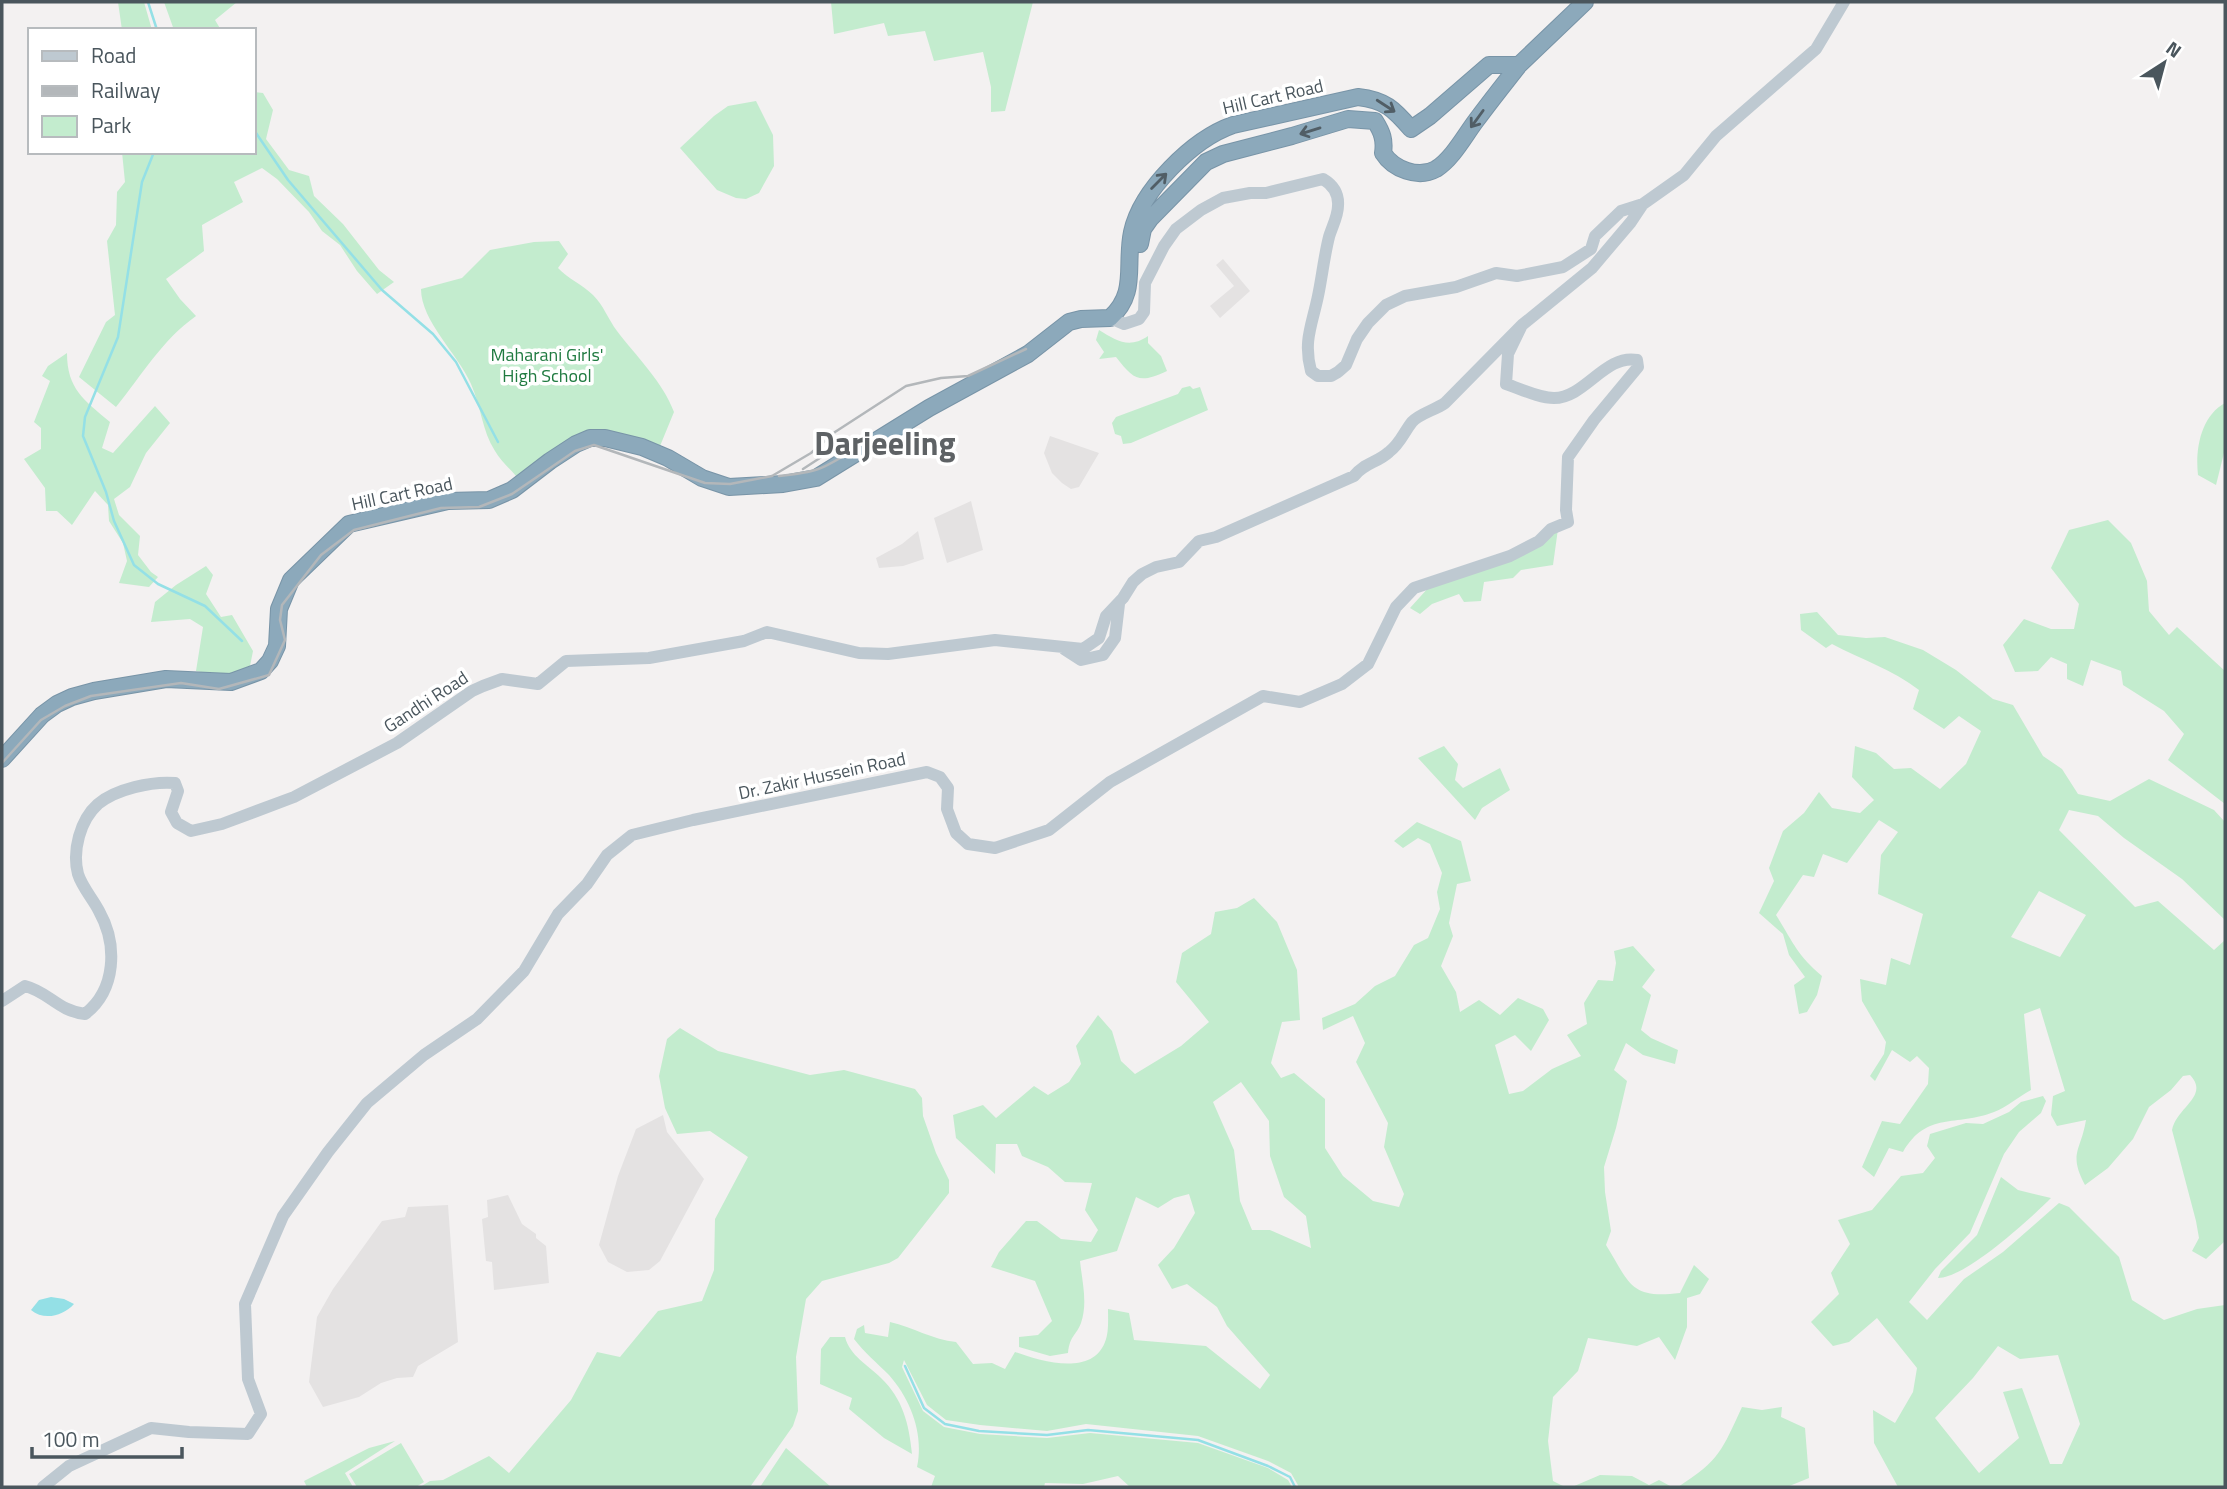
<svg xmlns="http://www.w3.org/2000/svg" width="2227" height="1489" font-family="'Titillium Web',sans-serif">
  <rect width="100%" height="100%" fill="#f3f1f1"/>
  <path fill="#e4e2e2" d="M 1223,259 L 1250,291 L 1220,318 L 1210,306 L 1234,286 L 1216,265 Z
    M 1050,436 L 1099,453 L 1079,487 L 1071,489 L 1062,483 L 1052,473 L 1044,453 Z
    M 971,501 L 983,550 L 947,563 L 934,518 Z
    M 918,531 L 924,559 L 903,566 L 879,568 L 876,558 L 902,544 Z
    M 663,1115 L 667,1132 L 704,1179 L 660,1261 L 649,1270 L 627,1272 L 608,1262 L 599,1245 L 618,1176 L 636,1129 Z
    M 508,1195 L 522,1224 L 536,1234 L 536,1238 L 546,1246 L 549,1283 L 494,1290 L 492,1262 L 486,1261 L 482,1219 L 488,1217 L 487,1200 Z
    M 448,1205 L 458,1342 L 418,1366 L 413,1377 L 397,1378 L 381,1383 L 359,1397 L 323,1407 L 309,1382 L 317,1317 L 333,1289 L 382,1221 L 405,1217 L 408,1207 Z"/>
  <path fill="#c3ecce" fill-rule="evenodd" d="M 118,2 L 144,2 L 152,30 L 122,30 Z
    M 164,2 L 237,2 L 215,20 L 221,30 L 174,30 Z
    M 831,2 L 1033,2 L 1005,111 L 991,112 L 991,87 L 983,52 L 934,61 L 925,31 L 888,36 L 884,23 L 834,34 Z
    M 254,92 L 263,93 L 273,110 L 266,139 L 289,170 L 309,176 L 314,196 L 343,224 L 379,270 L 394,282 L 377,294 L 357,271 L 340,245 L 322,231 L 309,212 L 277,179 L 262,168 L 234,182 L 243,202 L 202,225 L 204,251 L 166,279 L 180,299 L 196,316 C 162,340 142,375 116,407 L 79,377 L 106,322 L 115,315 L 107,241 L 116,225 L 117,192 L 125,182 L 122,152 L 254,152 Z
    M 756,101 L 773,135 L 774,166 L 759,193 L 746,199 L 736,198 L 717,190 L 680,148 L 714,116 L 728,106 Z
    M 559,241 L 568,254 L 558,268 C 568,279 582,284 593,295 C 604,306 608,319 617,331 C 636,356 663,382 674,412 L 660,446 L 634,437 L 597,433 L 516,476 C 509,468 500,460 495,451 C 482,431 481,406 471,384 C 458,354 421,321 421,289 L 462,278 L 490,250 L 534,242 Z
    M 1099,330 C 1117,341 1129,349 1148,336 L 1148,343 L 1161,356 L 1167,371 C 1139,384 1134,380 1116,357 L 1099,359 L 1104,352 L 1096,340 Z
    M 67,353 C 67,389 84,400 110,422 L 102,448 L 113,453 L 155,406 L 170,423 L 146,453 L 130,487 L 114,499 L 119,515 L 140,536 L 138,555 L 151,572 L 158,577 L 149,587 L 119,583 L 127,561 L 123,543 L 109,521 L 108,505 L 95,491 L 72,525 L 57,511 L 46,511 L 45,488 L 24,459 L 41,449 L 41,428 L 34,422 L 50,381 L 42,376 L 48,366 Z
    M 1190,386 L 1193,389 L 1200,387 L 1208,410 L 1131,443 L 1123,444 L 1121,436 L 1115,434 L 1112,423 L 1116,417 L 1178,394 L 1182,388 Z
    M 2225,403 L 2225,449 L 2216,485 L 2198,475 C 2195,449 2201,416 2225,403 Z
    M 2108,520 L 2131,543 L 2147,581 L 2149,611 L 2169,635 L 2177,627 L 2225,671 L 2225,804 L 2168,760 L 2184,734 L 2164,711 L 2123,685 L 2121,671 L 2091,660 L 2083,686 L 2067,679 L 2067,664 L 2051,657 L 2038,671 L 2015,672 L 2003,645 L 2024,619 L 2051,629 L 2074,629 L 2079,604 L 2051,568 L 2069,530 Z
    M 1558,529 L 1553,565 L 1521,570 L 1513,578 L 1484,582 L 1481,601 L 1464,602 L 1459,594 L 1432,604 L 1420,614 L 1410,608 L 1429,587 Z
    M 206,566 L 213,575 L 206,594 L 221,617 L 232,615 L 253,651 L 250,666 L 228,677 L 196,671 L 203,627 L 190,619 L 151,622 L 155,602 L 176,585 Z
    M 1817,612 L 1838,635 L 1866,638 L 1885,637 L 1923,650 L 1956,670 L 1993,699 L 2013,705 L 2043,756 L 2062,769 L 2078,794 L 2110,801 L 2149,779 L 2214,810 L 2225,822 L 2225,920 L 2182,879 L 2124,838 L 2098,816 L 2069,810 L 2059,830 L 2135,907 L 2158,901 L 2214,950 L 2225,940 L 2225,1241 L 2206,1259 L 2192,1251 L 2199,1238 L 2196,1221 L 2172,1130 C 2177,1107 2210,1096 2190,1075 L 2183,1076 L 2171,1090 L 2149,1107 L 2133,1139 L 2108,1168 L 2085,1185 C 2068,1153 2081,1151 2086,1120 L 2057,1126 L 2051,1115 L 2053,1096 L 2065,1091 L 2040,1008 L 2024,1014 L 2031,1090 C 2018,1097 2007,1107 1994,1112 C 1956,1127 1927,1111 1903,1152 L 1889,1148 L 1874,1177 L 1862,1167 L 1882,1121 L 1900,1124 L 1928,1084 L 1929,1068 L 1917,1056 L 1910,1062 L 1892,1050 L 1875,1081 L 1870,1076 L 1884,1054 L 1886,1042 L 1862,1001 L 1860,979 L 1886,985 L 1891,958 L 1910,965 L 1923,914 L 1878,894 L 1881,855 L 1898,832 L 1879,820 L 1847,863 L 1823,854 L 1814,877 L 1803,875 L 1776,915 C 1793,942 1797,955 1822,976 L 1817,995 L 1807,1012 L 1799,1014 L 1794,985 L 1805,977 L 1789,955 L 1783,934 L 1759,913 L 1774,881 L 1769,868 L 1783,831 L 1804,813 L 1819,792 L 1832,808 L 1860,813 L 1874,800 L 1852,777 L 1855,746 L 1876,753 L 1894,769 L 1911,768 L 1940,789 L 1966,764 L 1981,731 L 1959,716 L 1944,729 L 1913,709 L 1919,690 C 1892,669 1862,660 1832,644 L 1826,648 L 1801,630 L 1800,614 ZM 2039,891 L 2086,915 L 2060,957 L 2011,937 Z
    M 1444,746 L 1458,764 L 1455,780 L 1463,788 L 1500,768 L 1510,790 L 1482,808 L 1475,820 L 1418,758 Z
    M 1417,822 L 1461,841 L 1471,881 L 1457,884 L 1449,923 L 1453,936 L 1441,966 L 1456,992 L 1460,1012 L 1479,1000 L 1500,1015 L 1518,998 L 1543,1009 L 1549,1020 L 1531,1051 L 1515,1035 L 1495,1045 L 1509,1094 L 1523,1091 L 1552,1069 L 1581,1056 L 1567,1035 L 1587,1024 L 1584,1003 L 1598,980 L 1613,981 L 1616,963 L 1614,951 L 1633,946 L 1655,970 L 1642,987 L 1651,995 L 1641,1030 L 1651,1038 L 1678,1050 L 1675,1064 L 1643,1055 L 1626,1043 L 1614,1070 L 1627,1081 L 1616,1128 L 1604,1167 L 1605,1192 L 1611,1231 L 1606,1245 C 1630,1284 1630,1299 1680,1293 L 1694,1265 L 1709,1279 L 1700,1294 L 1687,1298 L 1687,1327 L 1675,1360 L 1659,1337 L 1637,1346 L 1588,1338 L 1578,1371 L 1553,1397 L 1548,1441 L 1553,1481 L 1565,1487 L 1299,1487 L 1291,1473 L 1268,1461 L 1198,1436 L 1086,1424 L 1047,1431 L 980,1425 L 946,1420 L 927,1405 L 904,1360 L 902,1367 L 923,1411 L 944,1427 L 980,1434 L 1047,1438 L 1090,1433 L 1198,1443 L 1268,1468 L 1288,1480 L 1292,1487 L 1130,1487 L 1118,1476 L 1083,1484 L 1045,1483 L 1044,1487 L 931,1487 L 935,1476 L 917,1467 C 924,1434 911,1400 889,1375 C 877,1363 864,1352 854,1339 L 857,1329 L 864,1325 L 865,1333 L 888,1337 L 890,1322 C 913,1327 933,1340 956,1342 L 973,1364 L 992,1363 L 1005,1369 L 1015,1352 C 1040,1361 1092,1377 1105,1342 C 1109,1333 1108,1318 1108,1309 L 1129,1313 L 1134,1340 L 1206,1346 L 1260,1389 L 1270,1375 L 1227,1326 L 1217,1307 L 1187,1284 L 1172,1289 L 1158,1265 L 1174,1248 L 1195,1213 L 1189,1194 L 1174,1198 L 1158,1208 L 1136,1197 L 1117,1251 L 1080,1261 C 1082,1281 1088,1303 1081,1323 C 1076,1336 1070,1335 1068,1353 L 1050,1356 L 1019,1347 L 1019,1337 L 1038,1335 L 1052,1321 L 1035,1281 L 991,1267 L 999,1252 L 1026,1221 L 1037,1221 L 1061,1239 L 1091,1242 L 1098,1230 L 1085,1210 L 1092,1183 L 1065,1182 L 1048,1167 L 1022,1156 L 1017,1144 L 996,1144 L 995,1174 L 956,1138 L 953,1115 L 983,1105 L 996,1118 L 1034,1086 L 1048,1095 L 1069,1082 L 1081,1064 L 1076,1046 L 1098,1015 L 1112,1031 L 1121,1061 L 1135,1074 L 1181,1046 L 1209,1022 L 1176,982 L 1182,953 L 1211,934 L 1215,912 L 1237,908 L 1254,898 L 1277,922 L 1297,970 L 1300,1020 L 1282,1022 L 1271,1063 L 1281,1078 L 1294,1073 L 1325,1099 L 1325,1148 L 1343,1176 L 1373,1201 L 1399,1207 L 1404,1194 L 1384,1147 L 1388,1123 L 1356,1062 L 1365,1043 L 1353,1016 L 1323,1030 L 1322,1018 L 1355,1004 L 1375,986 L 1395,976 L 1414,945 L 1428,938 L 1440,909 L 1437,892 L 1442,873 L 1430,844 L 1418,838 L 1403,848 L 1394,841 ZM 1241,1082 L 1269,1121 L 1270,1156 L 1284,1197 L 1306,1216 L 1311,1248 L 1270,1230 L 1252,1230 L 1240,1201 L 1234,1150 L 1213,1102 Z
    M 680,1028 L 718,1051 L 810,1075 L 844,1070 L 915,1089 L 922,1098 L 923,1116 L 936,1153 L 949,1180 L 949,1193 L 898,1258 L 889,1263 L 822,1281 L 806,1299 L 796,1357 L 798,1411 L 793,1426 L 750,1487 L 420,1487 L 430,1481 L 443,1480 L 489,1456 L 509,1473 L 571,1400 L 597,1352 L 620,1357 L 658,1311 L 702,1301 L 714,1270 L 715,1219 L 748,1157 L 710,1131 L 677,1134 L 665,1108 L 659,1076 L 667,1039 Z
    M 2043,1096 L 2046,1101 L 2041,1113 L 2019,1132 L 2004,1154 L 1970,1233 L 1935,1269 L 1909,1302 L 1927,1320 L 1964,1279 L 2003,1252 L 2059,1203 L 2069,1207 L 2119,1257 L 2132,1300 L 2164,1320 L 2197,1309 L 2225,1305 L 2225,1487 L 1898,1487 L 1874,1443 L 1873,1410 L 1895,1423 L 1913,1392 L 1917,1368 L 1877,1318 L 1849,1342 L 1833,1346 L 1811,1322 L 1839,1294 L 1831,1273 L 1850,1244 L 1838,1220 L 1872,1210 L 1901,1176 L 1923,1173 L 1935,1158 L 1927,1146 L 1930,1134 L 1966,1123 L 1983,1124 L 2009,1112 L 2021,1102 ZM 1998,1346 L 2020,1359 L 2058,1355 L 2080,1424 L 2062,1464 L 2050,1464 L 2022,1388 L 2003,1392 L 2019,1438 L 1979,1473 L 1935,1418 L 1973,1378 Z
    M 2001,1177 L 2018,1190 L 2051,1198 C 2031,1218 1966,1278 1938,1278 L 1941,1271 L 1977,1235 Z
    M 830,1337 L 845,1337 C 850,1356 868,1365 881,1378 C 903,1399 909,1424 912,1454 L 884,1438 L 849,1409 L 852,1398 L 820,1384 L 821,1349 Z
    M 1742,1407 L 1762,1410 L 1782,1407 L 1781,1417 L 1805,1428 L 1809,1478 L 1787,1487 L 1678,1487 C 1720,1460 1722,1450 1742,1407 Z
    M 395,1441 L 345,1473 L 353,1487 L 307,1487 L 304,1481 L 369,1448 Z
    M 401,1443 L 424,1482 L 416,1487 L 357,1487 L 349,1474 Z
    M 786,1448 L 831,1487 L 760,1487 Z
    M 1600,1475 L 1632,1476 L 1649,1485 L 1659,1480 L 1672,1487 L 1572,1487 Z"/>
  <path fill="#94e0e6" d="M 51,1297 L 64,1299 L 74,1304 C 63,1316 44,1321 31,1310 L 39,1300 Z"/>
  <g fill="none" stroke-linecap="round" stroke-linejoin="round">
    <path stroke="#94e0e6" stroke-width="2.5" d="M 148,2 L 157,30
      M 254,130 L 288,180 L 382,290 L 433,334 L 456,362 L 498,442
      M 154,152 L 142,182 L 118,337 L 85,417 L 83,436 L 106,492 L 114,521 L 134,565 L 158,584 L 205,606 L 242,641
      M 905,1366 L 924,1408 L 945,1424 L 979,1431 L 1047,1435 L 1088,1430 L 1198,1440 L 1268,1466 L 1290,1477 L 1295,1487"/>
    <g stroke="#7894a7" stroke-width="18">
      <path id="highway" d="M 1140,244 L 1143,229 L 1150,219 L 1206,162 L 1223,154 L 1292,136 L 1348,119 L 1375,121 C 1382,132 1385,140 1383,153 C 1393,169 1418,179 1436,169 C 1452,159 1464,137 1475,122 C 1489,103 1504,84 1519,65
        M 2,759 L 42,715 L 57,704 L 72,697 L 94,691 L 166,679 L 231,682 L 261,671 L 270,661 L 277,646 L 279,609 L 291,580 L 349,524 L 448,501 L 489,500 L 512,490 L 550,461 L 576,444 L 590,438 L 605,438 L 642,447 L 668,458 L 702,478 L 729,487 L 783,484 L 816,478 L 929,408 L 1028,354 L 1069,322 L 1081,319 L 1110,318 C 1138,293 1125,266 1132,232 C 1141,190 1193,139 1233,125 L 1358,97 C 1385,100 1394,109 1411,129 L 1430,116 L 1489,65 L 1519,65 L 1585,2"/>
    </g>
    <path stroke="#bec9d1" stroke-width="12" d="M 1110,318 L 1124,324 L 1139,319 L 1144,312 L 1145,283 L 1164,246 L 1176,229 L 1201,210 L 1223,198 L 1250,193 L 1266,193 L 1323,179 C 1333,185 1339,193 1338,206 C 1338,216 1332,227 1329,237 C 1324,257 1322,277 1318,296 C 1312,325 1303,341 1311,371 L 1318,376 L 1331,376 L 1338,372 L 1346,365 L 1357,339 L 1368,323 L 1386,305 L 1405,296 L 1456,287 L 1496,273 L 1517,276 L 1563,267 L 1591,249 L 1595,236 L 1621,211 L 1643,204 L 1684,175 L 1716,136 L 1816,49 L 1844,2
      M 1064,649 L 1081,660 L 1103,655 L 1115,638 L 1119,604
      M 2,1001 L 25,986 C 49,992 58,1011 85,1014 C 116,990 118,945 99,911 C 93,899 82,887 78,874 C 72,851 80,820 98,804 C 116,789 152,781 175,783 L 178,791 L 171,812 L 177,823 L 191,831 L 222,824 L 294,797 L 397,743 L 472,691 L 483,686 L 502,679 L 538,684 L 566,661 L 649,658 L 744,641 L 767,632 L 859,653 L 888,654 L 995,640 L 1083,649 L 1099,638 L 1106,616 L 1123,598 L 1133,582 L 1142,574 L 1156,567 L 1179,562 L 1199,541 L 1216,537 L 1354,476 C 1364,463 1377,463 1389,452 C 1400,444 1404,432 1412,422 C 1419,414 1435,410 1445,403 L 1522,325 L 1592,268 L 1631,222 L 1643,204
      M 43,1487 L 69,1466 L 151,1428 L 189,1432 L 248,1434 L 261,1414 L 248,1379 L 245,1304 L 283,1216 L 328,1152 L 367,1103 L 424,1055 L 477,1019 L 524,971 L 558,914 L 587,884 L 607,855 L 632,835 L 693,820 L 927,772 L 940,777 L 948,788 L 947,809 L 956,833 L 968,844 L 995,848 L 1049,830 L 1110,782 L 1263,696 L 1300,702 L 1342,684 L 1368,664 L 1396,607 L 1414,588 L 1510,556 L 1539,541 L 1551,529 L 1568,522 L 1566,510 L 1568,457 L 1594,420 L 1638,367 L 1637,360 C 1605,354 1585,398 1554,398 C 1539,398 1521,389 1506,384 L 1508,354 L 1522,325"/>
    <use href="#highway" stroke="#8ca9bb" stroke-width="16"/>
    <path stroke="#b3b7ba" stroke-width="2.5" d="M 803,469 L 846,441
      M 779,476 C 816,472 822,470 853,450
      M 2,763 L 41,720 L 65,706 L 91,696 L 181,683 L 219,689 L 269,675 L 285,640 L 280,620 L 282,605 L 321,555 L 354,530 L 441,508 L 479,507 L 512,494 L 575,451 L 594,445 L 705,483 L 730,484 L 772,476 L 811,453 L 835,432 L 906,386 L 941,378 L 968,376 L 1026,349"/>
  </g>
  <defs><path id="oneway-shaft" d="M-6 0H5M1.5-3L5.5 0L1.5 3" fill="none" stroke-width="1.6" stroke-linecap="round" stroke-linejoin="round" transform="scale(1.75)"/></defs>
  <g stroke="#515e66">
    <use href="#oneway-shaft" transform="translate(1386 106) rotate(33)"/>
    <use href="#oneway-shaft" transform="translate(1477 119) rotate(126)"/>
    <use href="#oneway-shaft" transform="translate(1310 131) rotate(163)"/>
    <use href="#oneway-shaft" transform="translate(1159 181) rotate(-45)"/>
  </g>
  <g text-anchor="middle" stroke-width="7" stroke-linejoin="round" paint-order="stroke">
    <g font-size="18" fill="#4a565d" stroke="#fff">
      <text transform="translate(1273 97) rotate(-13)" y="6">Hill Cart Road</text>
      <text transform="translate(402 494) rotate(-12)" y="6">Hill Cart Road</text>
      <text transform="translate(426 702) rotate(-33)" y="6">Gandhi Road</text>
      <text transform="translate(822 776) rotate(-12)" y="6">Dr. Zakir Hussein Road</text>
    </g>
    <g font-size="18" fill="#1f7a40" stroke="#fff">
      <text x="547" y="361">Maharani Girls'<tspan x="547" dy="21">High School</tspan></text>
    </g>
    <g font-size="32" font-weight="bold" fill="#5e6265" stroke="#fff">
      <text x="885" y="455">Darjeeling</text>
    </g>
  </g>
  <rect width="2227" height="1489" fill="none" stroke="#4a565d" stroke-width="7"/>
  <rect x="28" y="28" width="228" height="126" fill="#ffffff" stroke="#b7bbbe" stroke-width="2"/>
  <rect x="42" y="51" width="35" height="10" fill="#bec9d1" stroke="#b7bbbe" stroke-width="2"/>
  <text x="91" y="63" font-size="21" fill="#4a565d">Road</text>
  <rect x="42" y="86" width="35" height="10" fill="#b3b7ba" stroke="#b7bbbe" stroke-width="2"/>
  <text x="91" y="98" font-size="21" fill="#4a565d">Railway</text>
  <rect x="42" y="116" width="35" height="21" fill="#c3ecce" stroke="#b7bbbe" stroke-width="2"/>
  <text x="91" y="133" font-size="21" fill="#4a565d">Park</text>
  <g transform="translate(2164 63) rotate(36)" stroke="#ffffff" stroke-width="5" paint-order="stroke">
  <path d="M0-5L12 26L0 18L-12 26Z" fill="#4a565d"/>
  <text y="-10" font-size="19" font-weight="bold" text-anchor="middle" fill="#4a565d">N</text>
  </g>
  <path d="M32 1447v10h150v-10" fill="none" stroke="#4a565d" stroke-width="3.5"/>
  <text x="42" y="1447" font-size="21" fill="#4a565d" stroke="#ffffff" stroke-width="5" paint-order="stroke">100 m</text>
</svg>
